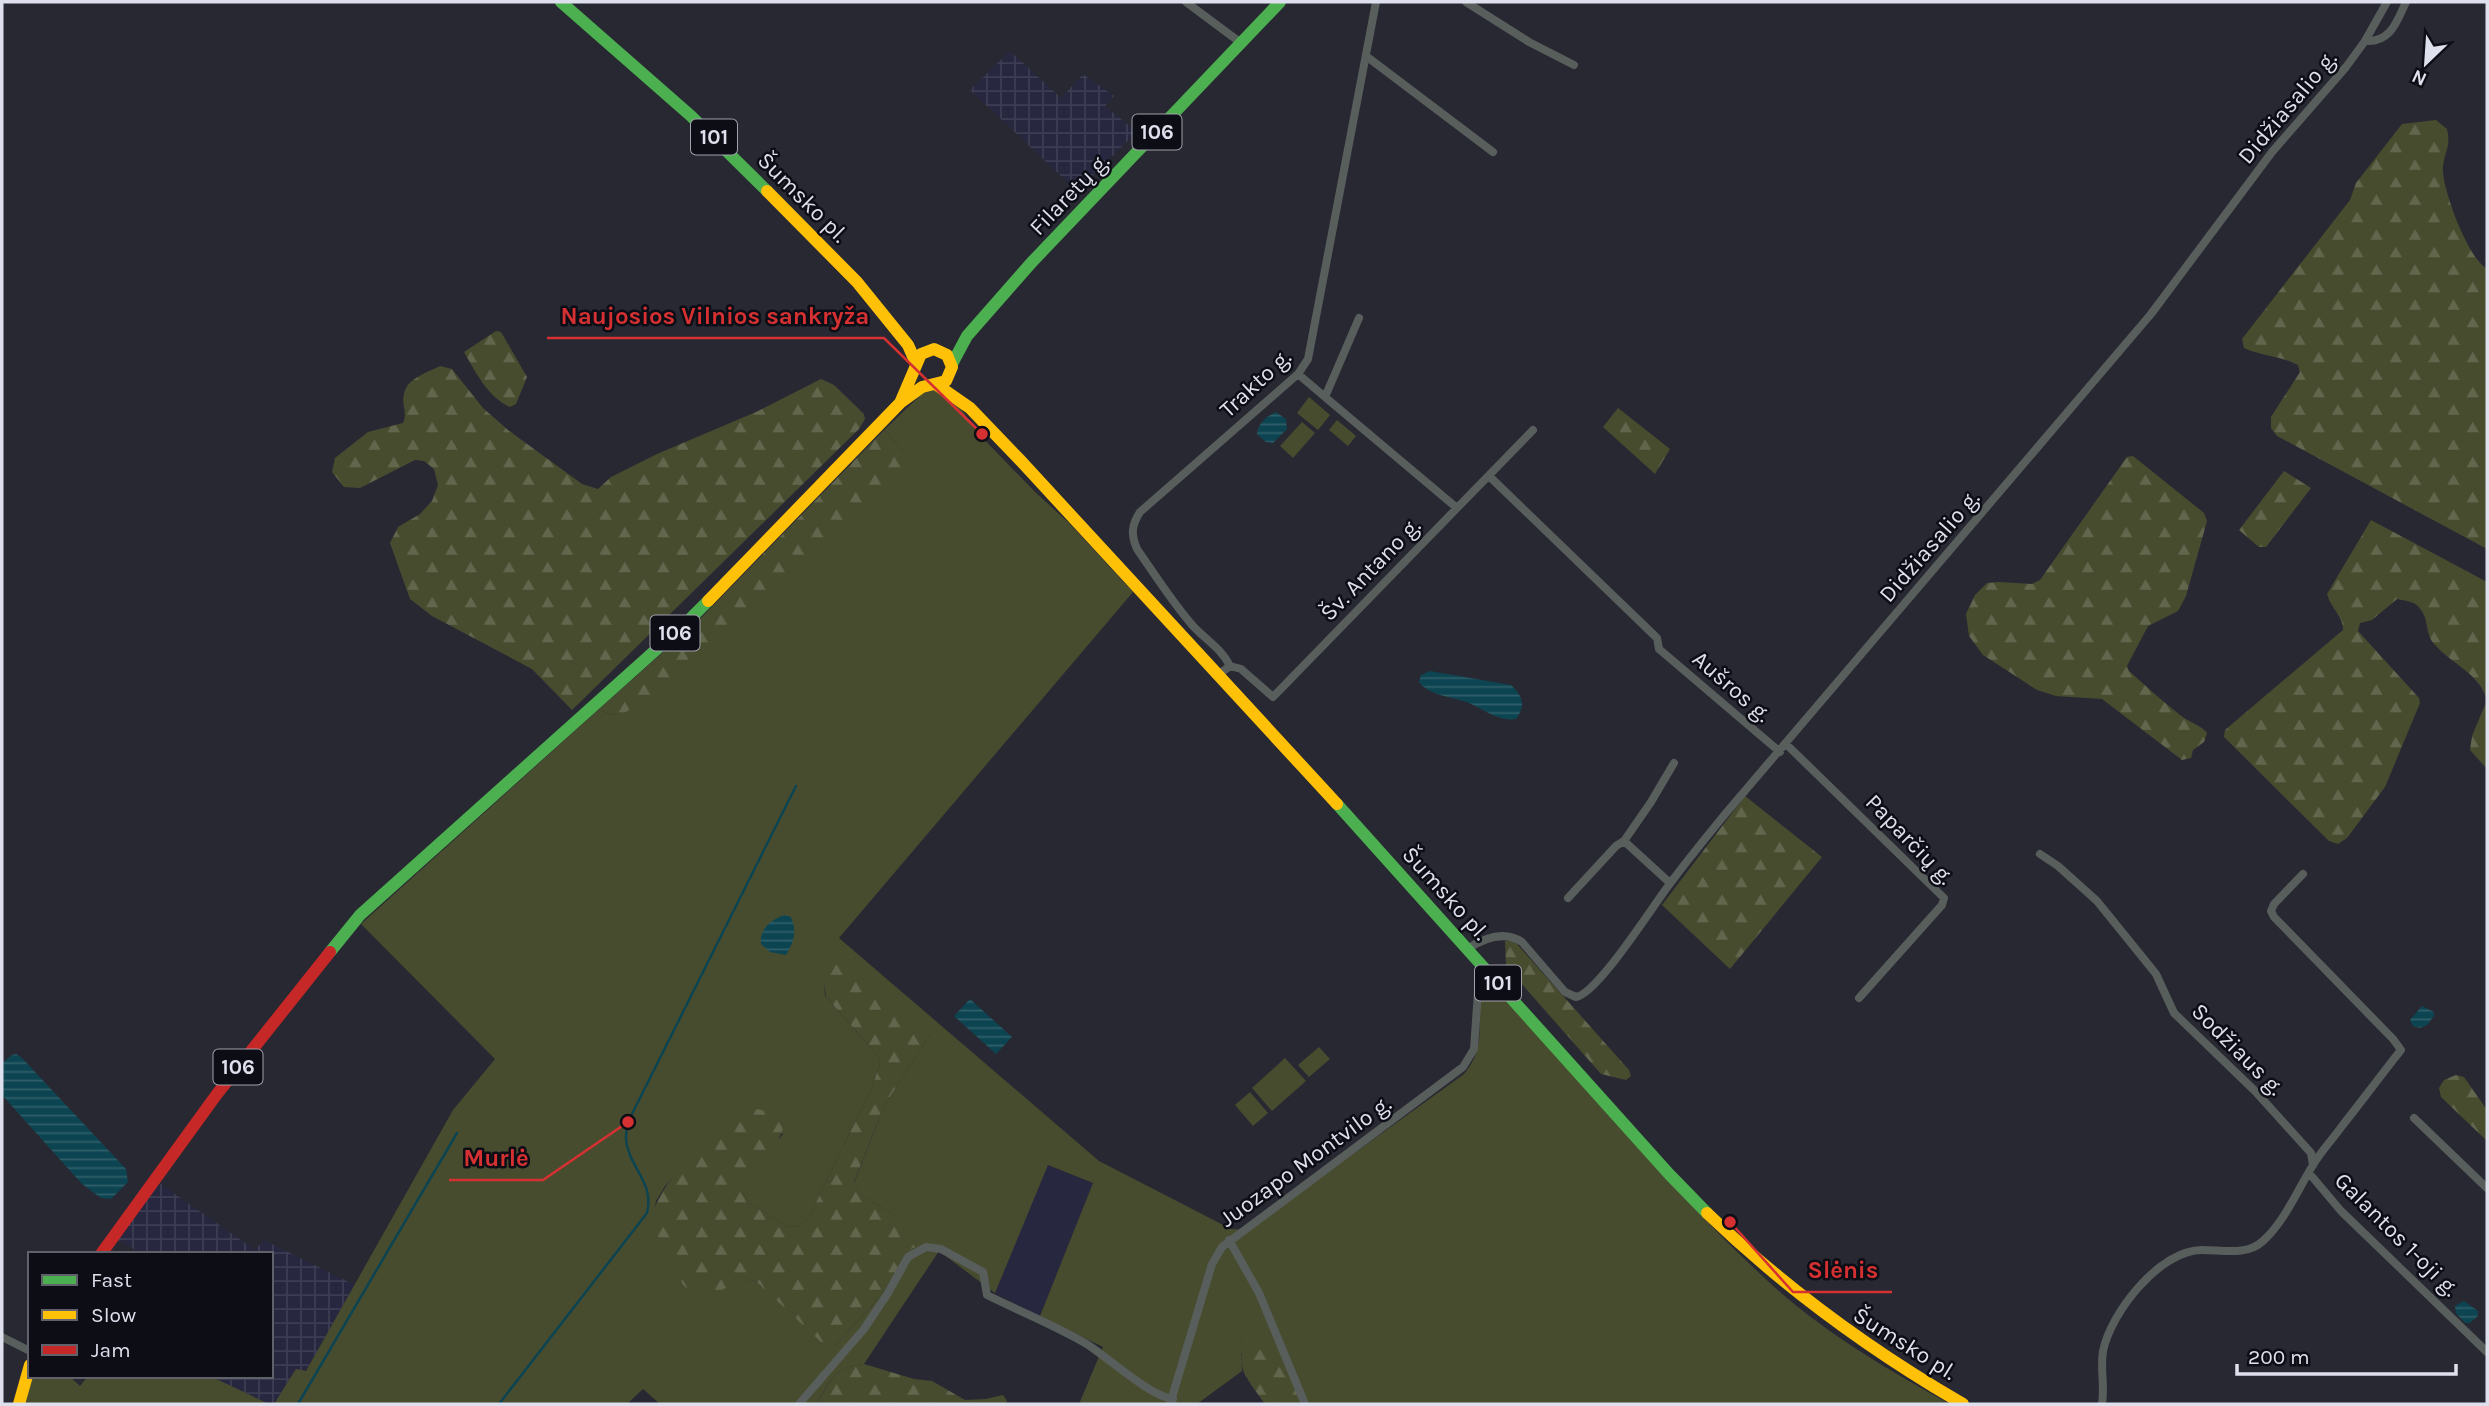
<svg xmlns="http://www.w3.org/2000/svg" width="2489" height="1406" font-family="Karla,sans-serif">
  <defs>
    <pattern id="industrial-grid" width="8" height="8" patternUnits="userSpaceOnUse" patternTransform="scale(1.75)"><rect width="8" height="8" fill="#27273f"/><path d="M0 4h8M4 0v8" fill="none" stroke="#3c3c52"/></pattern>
    <pattern id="forest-firs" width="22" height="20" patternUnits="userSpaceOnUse" patternTransform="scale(1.75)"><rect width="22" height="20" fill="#484c2f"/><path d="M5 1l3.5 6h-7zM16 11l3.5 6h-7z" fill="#62664d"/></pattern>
    <pattern id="water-rules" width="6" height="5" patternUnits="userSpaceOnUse" patternTransform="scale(1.75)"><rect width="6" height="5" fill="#0c4451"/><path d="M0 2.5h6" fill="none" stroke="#2f5f6a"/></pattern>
  </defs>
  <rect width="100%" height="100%" fill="#282832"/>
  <path fill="#27273f" d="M 1047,1165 L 1093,1183 L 1040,1316 L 995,1293 Z"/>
  <path fill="url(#industrial-grid)" d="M 1010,51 L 1061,98 L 1083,74 L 1114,96 L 1105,106 L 1137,132 L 1077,191 L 970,90 Z
    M 158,1182 L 255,1250 L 264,1240 L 355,1285 L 306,1371 L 296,1369 L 274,1404 L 269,1404 L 210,1376 L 271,1376 L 271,1254 L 142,1254 L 118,1240 Z"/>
  <path fill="#484c2f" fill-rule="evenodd" d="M 926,390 L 937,390 L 956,401 L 976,431 L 1035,492 L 1068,522 L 1133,592 L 839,938 L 1099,1161 L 1231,1229 L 1248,1230 L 1464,1074 C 1489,1044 1474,1023 1483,990 L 1486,987 L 1494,988 C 1588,1085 1671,1192 1770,1283 C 1822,1331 1888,1370 1950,1404 L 1308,1404 L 1241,1353 L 1242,1371 L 1197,1404 L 1079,1404 L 1103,1347 L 1040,1316 L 1093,1183 L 1048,1165 L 995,1293 L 939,1251 L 864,1364 C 833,1367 831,1381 816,1404 L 660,1404 L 643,1389 L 627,1404 L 274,1404 L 296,1369 L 306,1371 L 453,1110 L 495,1059 L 361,924 L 598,710 L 615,715 L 904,452 L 884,430 ZM 824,984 L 930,1035 L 884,1106 L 854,1183 L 858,1193 L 894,1215 L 911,1249 L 880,1297 L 835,1345 L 759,1284 L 752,1280 L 745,1281 L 653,1222 L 656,1201 L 665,1186 L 731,1111 L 783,1134 L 742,1182 L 742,1192 L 748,1202 L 788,1227 L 799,1226 L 809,1217 L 872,1087 L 880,1064 L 878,1056 L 825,996 Z
    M 1309,397 L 1330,415 L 1318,430 L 1297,413 Z
    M 1337,420 L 1356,436 L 1348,446 L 1329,430 Z
    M 1302,422 L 1315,433 L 1293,458 L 1280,446 Z
    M 1319,1047 L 1330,1059 L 1309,1077 L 1298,1065 Z
    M 1285,1058 L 1306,1081 L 1272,1111 L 1252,1088 Z
    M 1250,1092 L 1268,1113 L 1253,1126 L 1235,1105 Z
    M 31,1376 L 69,1376 L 80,1386 L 88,1376 L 210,1376 L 269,1404 L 23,1404 Z"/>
  <path fill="url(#forest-firs)" d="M 2436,120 L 2447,129 C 2451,148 2445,149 2443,166 C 2440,184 2469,262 2487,268 L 2487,549 L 2277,436 L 2271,428 L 2271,417 L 2300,372 L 2298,365 C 2281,356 2261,356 2244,348 L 2242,339 L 2350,200 L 2356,183 L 2402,124 Z
    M 496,331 L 501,332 L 527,377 L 516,404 L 510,407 C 488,397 476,373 464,352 Z
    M 440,366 L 452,369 L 483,408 L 508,430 L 582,484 L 598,489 L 611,477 L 657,454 L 756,412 L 821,379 L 834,385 L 864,414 L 865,419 L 859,429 L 572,710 L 532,669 L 432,616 L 410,599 L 390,543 L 398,527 L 420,514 L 432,501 L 438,485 L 434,469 L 424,461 L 415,460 L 360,488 L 344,487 L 332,472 L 335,458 L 368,432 L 403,423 C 408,412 401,405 404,394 C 407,378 427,373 440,366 Z
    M 1618,408 L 1670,449 L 1655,474 L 1603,427 Z
    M 884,430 L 904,452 L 904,471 L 896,483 L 729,642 L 626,712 L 615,715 L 598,710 L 697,622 Z
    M 2133,456 L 2204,513 L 2207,521 L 2186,596 L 2178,611 L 2148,626 L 2127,666 L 2129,671 C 2146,686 2162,701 2180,715 C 2189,722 2201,725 2207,733 L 2204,742 L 2193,750 L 2191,758 L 2182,760 L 2102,699 L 2056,696 L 2037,690 L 1983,655 L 1969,636 L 1966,614 L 1975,595 L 1987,583 L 1999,582 L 2032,584 L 2040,580 L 2127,457 Z
    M 2284,471 L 2311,488 L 2266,547 L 2259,547 L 2239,530 Z
    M 2371,520 L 2487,582 L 2487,769 L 2470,750 L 2472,736 L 2487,700 C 2479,673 2453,665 2435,645 C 2425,635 2429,620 2421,610 C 2416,601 2406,601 2397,599 L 2372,620 L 2360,623 L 2358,631 L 2419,698 L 2420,703 L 2385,787 L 2347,838 L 2338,844 L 2329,841 L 2224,737 L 2225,730 L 2343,630 C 2344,617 2330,607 2327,594 Z
    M 1745,796 L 1822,857 L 1730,969 L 1662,905 Z
    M 1505,941 L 1512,941 L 1517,944 L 1629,1070 L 1631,1076 L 1626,1080 L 1601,1074 L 1506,966 Z
    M 847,953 L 930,1035 L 884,1106 L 854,1182 L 858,1193 L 894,1215 L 920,1238 L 921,1244 L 911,1249 L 880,1297 L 835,1345 L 829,1346 L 821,1342 L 759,1284 L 752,1280 C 727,1283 706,1305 683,1285 C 676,1271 654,1233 653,1221 C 651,1190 710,1135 731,1111 L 752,1108 L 778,1114 L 784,1123 C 781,1146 758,1165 742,1182 L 742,1192 L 748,1202 L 788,1227 L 799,1226 L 809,1217 L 872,1087 L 880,1064 L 878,1056 L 826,997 L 824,984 L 829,961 Z
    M 2456,1075 L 2464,1077 L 2487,1110 L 2487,1141 L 2441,1097 L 2439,1088 L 2444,1080 Z
    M 1255,1328 L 1308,1404 L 1265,1404 C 1244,1374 1229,1362 1255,1328 Z
    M 864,1364 L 914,1379 L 932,1381 L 965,1400 L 986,1399 L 1003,1395 L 1007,1401 L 1005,1404 L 816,1404 C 832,1381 832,1367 864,1364 Z"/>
  <path fill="url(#water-rules)" d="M 1276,412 L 1286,419 L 1287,429 L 1273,443 L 1266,442 L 1257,434 C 1258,423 1267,416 1276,412 Z
    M 1430,671 L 1511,685 C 1523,696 1526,706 1516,719 C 1499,722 1483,709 1469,703 C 1452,696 1431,697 1419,682 L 1421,675 Z
    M 784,915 L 791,917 C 797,932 794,942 786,955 L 770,952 L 761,944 C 759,929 771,920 784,915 Z
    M 970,999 L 1012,1037 L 996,1054 L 954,1016 Z
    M 2422,1006 L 2434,1012 L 2434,1016 L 2427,1025 L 2420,1028 L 2413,1026 L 2410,1020 Z
    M 16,1054 L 21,1057 L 126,1169 L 128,1182 L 111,1199 L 101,1198 L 82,1184 L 2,1095 L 2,1063 L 12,1055 Z
    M 2464,1301 L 2478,1311 L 2478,1316 L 2470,1323 L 2465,1323 L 2456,1313 L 2455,1306 Z"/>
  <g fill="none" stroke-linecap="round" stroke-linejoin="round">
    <path stroke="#0c4451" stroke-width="2.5" d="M 298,1404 L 457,1133
      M 499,1404 L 647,1213 C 655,1182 628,1167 626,1139 C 626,1133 627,1127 628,1122 L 796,786"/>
    <path stroke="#585e5b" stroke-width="8" d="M 1186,2 L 1241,43
      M 1466,2 L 1529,42 L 1574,65
      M 2365,41 C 2391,43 2397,21 2406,2
      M 1366,56 L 1493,152
      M 1359,318 L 1325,397 L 1457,508
      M 1298,374 L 1325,397
      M 1489,476 L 1657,638 L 1659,649 L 1780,752
      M 1230,666 L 1241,669 L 1273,697 L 1533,430
      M 1218,675 L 1230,666 C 1221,648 1206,640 1193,626 C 1172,602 1155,575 1137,549 C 1131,535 1131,526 1140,512 L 1298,374 L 1308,359 L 1376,2
      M 1786,744 L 1944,898 L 1942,905 L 1859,998
      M 2040,854 L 2058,866 L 2097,901 L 2156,974 L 2174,1013 L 2255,1091 L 2311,1153 L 2313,1165
      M 1670,883 L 1624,841 L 1651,802 L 1674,763
      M 1568,898 L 1616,846 L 1624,841
      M 1467,949 C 1484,938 1504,930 1522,942 L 1565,992 L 1576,997 C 1598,994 1655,902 1672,881 C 1689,858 1708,835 1726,813 L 2151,314 L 2272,152 L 2346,67 L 2365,41 L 2387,2
      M 2414,1118 L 2487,1188
      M 2309,1173 L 2341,1211 L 2487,1352
      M 1229,1240 L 1259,1293 L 1305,1404
      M 2,1337 L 30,1351
      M 799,1404 L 864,1329 L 888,1293 L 908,1257 L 926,1247 L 941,1249 L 983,1272 L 987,1295 C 1019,1311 1054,1325 1085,1343 C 1108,1357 1149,1396 1173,1399
      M 1170,1404 L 1212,1264 L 1222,1247 L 1463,1067 L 1474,1049 L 1478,992 L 1481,985 L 1491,975
      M 2102,1404 C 2105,1386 2100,1369 2103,1351 C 2111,1312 2160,1250 2202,1250 C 2223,1250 2247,1256 2263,1241 C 2285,1221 2298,1189 2313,1165 C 2321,1151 2333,1139 2342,1126 C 2362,1101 2381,1075 2401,1050 L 2393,1039 L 2274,917 L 2271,911 L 2274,904 L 2303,874"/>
    <path stroke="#4caf50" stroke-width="12" d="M 561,2 L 691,116 L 767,191
      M 952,364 L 967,336 L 1032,262 L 1280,2
      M 1337,804 L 1669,1174 L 1707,1213
      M 330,952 L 360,915 L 687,622 L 708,601"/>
    <path stroke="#ffc107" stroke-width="12" d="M 767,191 L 857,282 L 908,345 L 916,363
      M 937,385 L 970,408 L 1020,460 L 1337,804
      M 708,601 L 900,403 L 922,387 L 946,381 L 952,367 L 947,355 L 934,349 L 921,354 L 900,403
      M 1707,1213 C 1785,1288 1870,1350 1963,1404
      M 19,1404 L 30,1365"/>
    <path stroke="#c62828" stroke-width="12" d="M 101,1254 L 217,1094 L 330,952"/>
  </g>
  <g text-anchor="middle" stroke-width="5" stroke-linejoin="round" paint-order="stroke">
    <g fill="#0d0d16" stroke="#a0a1ac" stroke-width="2">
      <rect x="1132.5" y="114.5" width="49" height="35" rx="5"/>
      <rect x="691" y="119.5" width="46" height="35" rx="5"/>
      <rect x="650.5" y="615.5" width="49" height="35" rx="5"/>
      <rect x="1475" y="965.5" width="46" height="35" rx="5"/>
      <rect x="213.5" y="1049.5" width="49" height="35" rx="5"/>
    </g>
    <g font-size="21" font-weight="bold" fill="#dfe0ed">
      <text x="1157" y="139">106</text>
      <text x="714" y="144">101</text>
      <text x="675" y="640">106</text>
      <text x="1498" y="990">101</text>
      <text x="238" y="1074">106</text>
    </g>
    <g font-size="23" fill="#dfe0ed" stroke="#0d0d16">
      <text transform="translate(2287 107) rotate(-50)" y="8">Didžiasalio g.</text>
      <text transform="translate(1069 194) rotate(-46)" y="8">Filaretų g.</text>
      <text transform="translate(803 197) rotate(45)" y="8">Šumsko pl.</text>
      <text transform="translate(1255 383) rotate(-43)" y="8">Trakto g.</text>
      <text transform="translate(1929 546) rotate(-49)" y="8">Didžiasalio g.</text>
      <text transform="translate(1370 569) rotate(-46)" y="8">Šv. Antano g.</text>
      <text transform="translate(1732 686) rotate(41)" y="8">Aušros g.</text>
      <text transform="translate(1910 839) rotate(46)" y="8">Paparčių g.</text>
      <text transform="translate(1446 893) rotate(48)" y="8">Šumsko pl.</text>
      <text transform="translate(2238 1049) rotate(45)" y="8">Sodžiaus g.</text>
      <text transform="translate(1305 1161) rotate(-36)" y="8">Juozapo Montvilo g.</text>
      <text transform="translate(2397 1234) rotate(45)" y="8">Galantos 1-oji g.</text>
      <text transform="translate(1905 1343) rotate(32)" y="8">Šumsko pl.</text>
    </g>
  </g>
  <path fill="none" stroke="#d63132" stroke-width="2.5" d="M982 434L884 338H547M628 1122L543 1180H449M1730 1222L1793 1292H1892"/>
  <g fill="#d63132" stroke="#0d0d16" stroke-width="2.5">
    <circle cx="982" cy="434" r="7"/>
    <circle cx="628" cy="1122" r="7"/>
    <circle cx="1730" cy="1222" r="7"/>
  </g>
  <g font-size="24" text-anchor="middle" font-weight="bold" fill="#d63132" stroke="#0d0d16" stroke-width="5" stroke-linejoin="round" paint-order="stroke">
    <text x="715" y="324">Naujosios Vilnios sankryža</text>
    <text x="496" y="1166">Murlė</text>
    <text x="1843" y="1278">Slėnis</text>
  </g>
  <rect width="2489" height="1406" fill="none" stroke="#dfe0ed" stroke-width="7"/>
  <rect x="28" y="1252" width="245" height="126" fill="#0d0d16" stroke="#61616c" stroke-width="2"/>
  <rect x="42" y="1275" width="35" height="10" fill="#4caf50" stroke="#61616c" stroke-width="2"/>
  <text x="91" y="1287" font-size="21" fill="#dfe0ed">Fast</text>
  <rect x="42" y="1310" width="35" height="10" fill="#ffc107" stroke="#61616c" stroke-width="2"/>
  <text x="91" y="1322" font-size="21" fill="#dfe0ed">Slow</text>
  <rect x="42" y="1345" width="35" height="10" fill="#c62828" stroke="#61616c" stroke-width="2"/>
  <text x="91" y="1357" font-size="21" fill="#dfe0ed">Jam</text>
  <g transform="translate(2426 63) rotate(205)" stroke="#0d0d16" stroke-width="5" paint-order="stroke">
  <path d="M0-5L12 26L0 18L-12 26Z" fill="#dfe0ed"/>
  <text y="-10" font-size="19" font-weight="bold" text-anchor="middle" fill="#dfe0ed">N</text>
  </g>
  <path d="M2237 1364v10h219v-10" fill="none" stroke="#dfe0ed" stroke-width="3.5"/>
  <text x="2248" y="1364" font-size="21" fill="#dfe0ed" stroke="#0d0d16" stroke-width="5" paint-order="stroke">200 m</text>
</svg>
